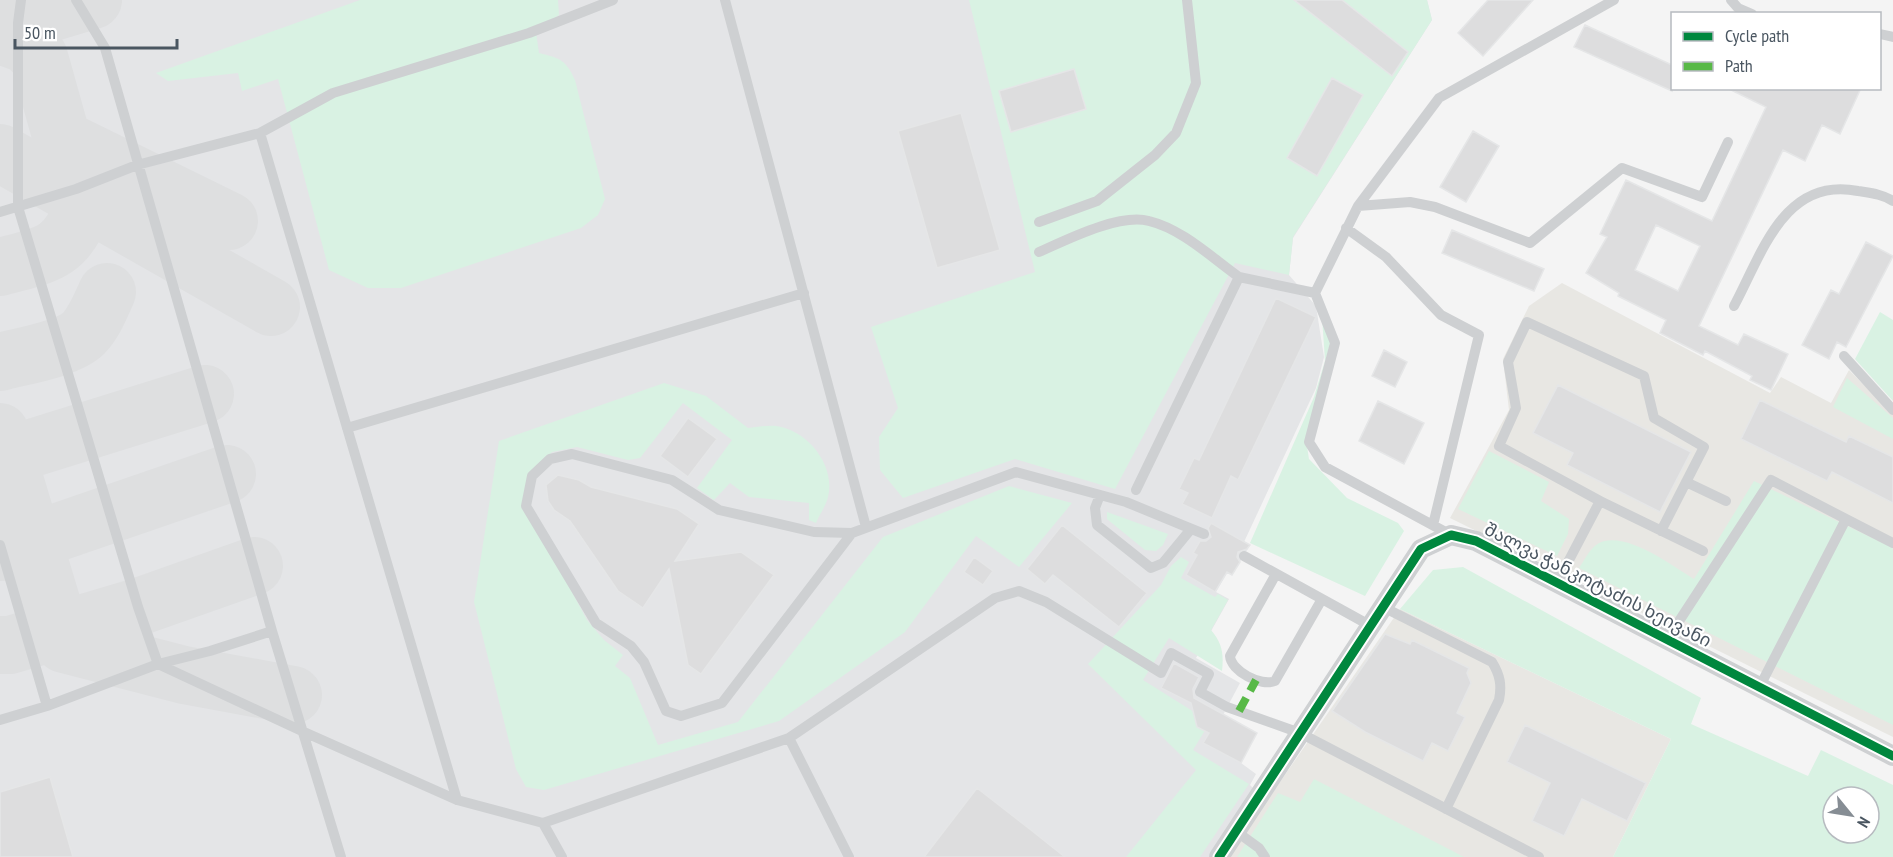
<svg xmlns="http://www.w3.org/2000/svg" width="1893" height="857" font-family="'PT Sans Narrow','Noto Sans Georgian',sans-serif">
  <rect width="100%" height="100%" fill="#f4f4f4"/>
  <path fill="#e8e7e3" d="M 1562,283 L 1770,393 L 1781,377 L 1831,403 L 1849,370 L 1893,414 L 1893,737 L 1450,518 L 1509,410 L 1503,359 L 1529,306 Z
    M 1400,609 L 1671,739 L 1613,857 L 1228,857 Z"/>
  <path fill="#e4e5e7" d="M 0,0 L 1427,0 L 1432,20 L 1293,238 L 1289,275 L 1316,306 L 1324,357 L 1316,388 L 1244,542 L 1250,545 L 1232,575 L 1227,573 L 1216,592 L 1229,599 L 1196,658 L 1240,683 L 1223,715 L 1257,733 L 1241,763 L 1256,774 L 1250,785 L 1256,791 L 1209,857 L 0,857 Z"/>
  <path fill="#d9f2e3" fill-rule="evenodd" d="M 360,0 L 558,0 L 559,15 L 536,32 L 539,53 C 560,58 566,60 575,80 L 605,199 L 598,215 L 581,228 L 401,288 L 368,288 L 329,270 L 278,79 L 242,91 L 238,73 L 168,81 L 156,73 Z
    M 969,0 L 1427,0 L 1432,20 L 1293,237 L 1289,275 L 1235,263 L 1115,489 L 1015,459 L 903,498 L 880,470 L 879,437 L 898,408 L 871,327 L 1035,272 Z
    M 1880,312 L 1893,320 L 1893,401 L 1855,359 Z
    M 1322,317 L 1331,339 L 1306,440 L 1309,459 L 1347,498 L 1398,523 L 1404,531 L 1365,596 L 1250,543 L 1314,397 L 1325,361 Z
    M 1847,378 L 1893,418 L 1893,439 L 1833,407 Z
    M 664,383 L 706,396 L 748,428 C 757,427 768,425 776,426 C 808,430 836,466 828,497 C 826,506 819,515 816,523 L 809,520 L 809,503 L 749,497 L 730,483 L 714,500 L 697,488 L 732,440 L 683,403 L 640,458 L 628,460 L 577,447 L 552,452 L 530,476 L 526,506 L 587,620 L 604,640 L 623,655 L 615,666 L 630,678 L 658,745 L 738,722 L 883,537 L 1009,486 L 1072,503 L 1019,567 L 976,536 L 905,632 L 779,721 L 544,790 L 526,787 L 516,769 L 474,602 L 499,441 Z
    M 1489,451 L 1549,482 L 1541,501 L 1569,519 L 1568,534 L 1557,556 L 1458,509 Z
    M 1754,481 L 1893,548 L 1893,725 L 1579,568 C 1584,561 1589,550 1596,545 C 1621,527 1671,565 1694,579 Z
    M 1107,512 L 1168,534 L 1163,545 L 1156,551 L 1145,550 L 1107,519 Z
    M 1181,557 L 1189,562 L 1181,578 L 1215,597 L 1218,594 L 1228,600 L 1211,630 C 1222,643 1224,653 1222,671 L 1169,638 L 1143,680 L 1210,722 L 1193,750 L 1249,784 L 1200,857 L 1126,857 L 1196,770 L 1088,664 L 1161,585 L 1171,566 Z
    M 1463,567 L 1701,698 L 1691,724 L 1808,776 L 1821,750 L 1893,785 L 1893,857 L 1613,857 L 1671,739 L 1400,609 L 1433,570 ZM 1833,797 L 1869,797 L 1869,833 L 1833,833 Z
    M 1314,779 L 1464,857 L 1237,857 L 1278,793 L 1300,802 Z"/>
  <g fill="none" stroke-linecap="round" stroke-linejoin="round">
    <path stroke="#dedfe0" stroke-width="58" d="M 0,28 L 93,0
      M 0,35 L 25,44 L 39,57 L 62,139 L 229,221
      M 0,153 L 271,307
      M 0,267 C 43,255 66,255 82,209
      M 0,362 C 22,356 68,349 84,333 C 95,321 100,307 107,292
      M 0,432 L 64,644 L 184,675 L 293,695
      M 0,458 L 205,394
      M 0,552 L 227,474
      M 0,645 L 10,645 L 138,607 L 254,566"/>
  </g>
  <path fill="#ddddde" stroke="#e5e6e7" stroke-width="1.5" fill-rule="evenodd" d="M 1294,0 L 1342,0 L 1408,52 L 1392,76 Z
    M 1488,0 L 1533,0 L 1483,56 L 1458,33 Z
    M 1585,25 L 1672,65 L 1672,91 L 1574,47 Z
    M 1074,69 L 1086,109 L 1011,132 L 999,91 Z
    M 1332,78 L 1363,95 L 1317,176 L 1287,158 Z
    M 1727,88 L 1861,88 L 1840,134 L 1822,125 L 1805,161 L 1783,150 L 1699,326 L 1738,345 L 1744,334 L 1788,354 L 1771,390 L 1750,380 L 1752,376 L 1705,351 L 1703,355 L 1660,333 L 1666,320 L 1618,296 L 1619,293 L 1586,273 L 1607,237 L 1600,234 L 1626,180 L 1712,221 L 1766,107 ZM 1656,225 L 1700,246 L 1678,291 L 1635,270 Z
    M 961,113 L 1000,250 L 937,268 L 898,131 Z
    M 1473,131 L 1499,146 L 1466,202 L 1440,187 Z
    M 1452,230 L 1544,269 L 1534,291 L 1442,253 Z
    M 1866,242 L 1893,256 L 1846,347 L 1837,342 L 1829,359 L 1802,345 L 1831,290 L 1839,294 Z
    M 1276,298 L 1316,317 L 1238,480 L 1231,476 L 1212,518 L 1182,504 L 1188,493 L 1179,489 L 1194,458 L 1199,460 Z
    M 1384,350 L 1407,362 L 1395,387 L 1372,376 Z
    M 1558,385 L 1691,452 L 1660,512 L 1567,465 L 1573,453 L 1533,433 Z
    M 1760,400 L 1846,442 L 1849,436 L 1893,457 L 1893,503 L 1832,472 L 1827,481 L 1741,439 Z
    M 1378,401 L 1424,423 L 1404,464 L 1359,441 Z
    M 688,418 L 717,439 L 688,477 L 660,456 Z
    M 558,475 L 579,480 L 591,487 L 677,509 L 699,524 L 675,561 L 741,552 L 774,575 L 701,674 L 688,665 L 669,569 L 643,608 L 618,591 L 570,521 L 554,510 L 548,501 L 546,485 Z
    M 1211,523 L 1250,545 L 1247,549 L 1238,552 L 1237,557 L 1240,562 L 1232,575 L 1227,572 L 1215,592 L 1186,575 L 1197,555 L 1193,553 L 1200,541 L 1206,541 L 1211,537 L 1208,528 Z
    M 1062,525 L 1147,593 L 1119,627 L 1053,575 L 1045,584 L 1027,569 Z
    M 974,557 L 993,571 L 983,585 L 964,572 Z
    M 1385,634 L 1410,644 L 1412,640 L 1469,668 L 1467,673 L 1471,683 L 1457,713 L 1465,717 L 1448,751 L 1432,743 L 1423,761 L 1365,732 L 1332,711 Z
    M 1174,663 L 1199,677 L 1193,689 L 1194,698 L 1257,733 L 1241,763 L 1203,743 L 1209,733 L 1197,727 L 1191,703 L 1161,688 Z
    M 1525,725 L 1646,783 L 1627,821 L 1582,799 L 1564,836 L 1532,821 L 1550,783 L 1507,762 Z
    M 50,777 L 73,857 L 0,857 L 0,792 Z
    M 977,788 L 1031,830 L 1065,857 L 924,857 Z"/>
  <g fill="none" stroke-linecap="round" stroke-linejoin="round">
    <path stroke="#ced0d2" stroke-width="10" d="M 21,0 L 18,23 L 18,207 L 138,607 L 158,664 L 304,732 L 457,800 L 543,823 L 789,738 L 995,598 L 1019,591 L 1046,602 L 1161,673 L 1171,653 L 1209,674 L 1200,692 L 1227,707 L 1300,733 L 1539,857
      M 725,0 L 866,527
      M 1731,0 L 1738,8 L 1752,14
      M 1880,34 L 1893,37
      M 260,133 L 333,93 L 529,33 L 613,0
      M 1358,206 L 1410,202 L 1435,207 L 1530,243 L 1622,168 L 1702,197 L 1728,142
      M 0,212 L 76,189 L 137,165 L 260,133 L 457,800
      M 1039,222 L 1097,201 L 1155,155 L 1176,133 L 1196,83 L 1187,0
      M 1346,228 L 1386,257 L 1441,315 L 1479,335 L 1433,525
      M 1039,252 C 1066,240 1119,213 1149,221 C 1182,229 1211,257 1239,277
      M 1734,306 C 1762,254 1784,176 1858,191 C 1870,193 1882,194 1893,201
      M 1844,356 L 1893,410
      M 347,428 L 804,293
      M 1686,482 L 1726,501
      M 1136,490 L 1239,277 L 1315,293
      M 1100,495 L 1095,508 L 1097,525 L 1151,568 L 1163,563 L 1191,529
      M 1600,501 L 1703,551
      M 1846,519 L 1893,543
      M 852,533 L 814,532 L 719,510 L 672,480 L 572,454 L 550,459 L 532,476 L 526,506 L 596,623 L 631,646 L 644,662 L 666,711 L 681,716 L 722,703 L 852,533 L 1016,472 L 1126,502 L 1204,534
      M 1451,535 L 1325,467 L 1309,442 L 1335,343 L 1315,293 L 1358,206 L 1439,98 L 1614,0
      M 0,545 L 47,706
      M 1244,556 L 1371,626
      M 1276,574 L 1230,656 C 1231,671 1261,687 1275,681 L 1322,599
      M 1557,583 L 1600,501 L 1499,446 L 1516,408 L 1508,362 L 1527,322 L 1644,376 L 1654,418 L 1704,447 L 1661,531
      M 1383,607 L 1492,662 C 1500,675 1502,685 1499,700 L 1446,809
      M 272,631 L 341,857
      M 1668,638 L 1771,480 L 1846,519 L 1760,686
      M 0,720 L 47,706 L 158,664 L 210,651 L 272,631 L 105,48 L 76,0
      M 789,738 L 849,857
      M 543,823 L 562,857
      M 1237,832 L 1259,848 L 1265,857"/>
    <path stroke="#ced0d2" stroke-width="20" d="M 1219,857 L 1421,549 L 1451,535 L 1476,541 L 1893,756"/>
    <path stroke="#58b947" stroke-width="8" stroke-dasharray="15 8" stroke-linecap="butt" d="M 1239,711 L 1256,680"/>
    <g stroke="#fff" stroke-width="13">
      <path id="cycleway" d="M 1219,857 L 1421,549 L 1451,535 L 1476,541 L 1893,756"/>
    </g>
    <use href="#cycleway" stroke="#00873e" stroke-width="9"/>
  </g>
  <g text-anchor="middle" stroke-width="4.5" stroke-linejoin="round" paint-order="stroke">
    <g font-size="18" fill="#4a5661" stroke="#fff">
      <text transform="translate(1598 585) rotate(27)" y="6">შალვა ჭანკოტაძის ხეივანი</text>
    </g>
  </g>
  <rect x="1671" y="12" width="210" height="78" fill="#ffffff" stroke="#b7bbc0" stroke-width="1.5"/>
  <rect x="1683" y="32" width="30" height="9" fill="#00873e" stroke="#b7bbc0" stroke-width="1.5"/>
  <text x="1725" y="42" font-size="18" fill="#4a5661">Cycle path</text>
  <rect x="1683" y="62" width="30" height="9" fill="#58b947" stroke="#b7bbc0" stroke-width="1.5"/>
  <text x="1725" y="72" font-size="18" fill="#4a5661">Path</text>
  <g transform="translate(1851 815) rotate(120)"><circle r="28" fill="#ffffff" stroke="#b7bbc0" stroke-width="1.5"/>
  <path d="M0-4.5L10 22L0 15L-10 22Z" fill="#868d94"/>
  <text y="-9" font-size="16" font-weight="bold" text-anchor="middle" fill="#4a5661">N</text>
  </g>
  <path d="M15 39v9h162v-9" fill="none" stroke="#4a5661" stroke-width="3"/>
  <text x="24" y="39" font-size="18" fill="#4a5661" stroke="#ffffff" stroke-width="4.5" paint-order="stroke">50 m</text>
</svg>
